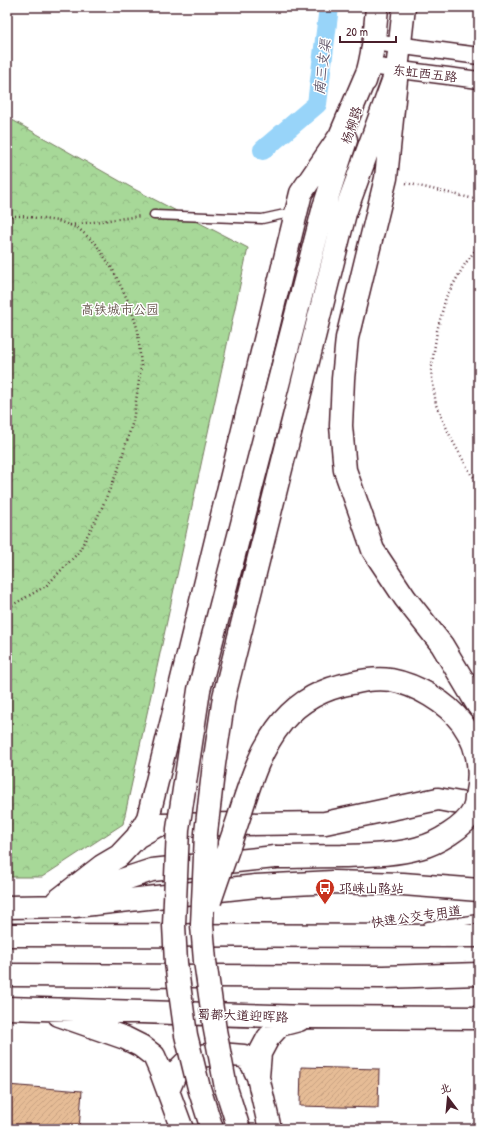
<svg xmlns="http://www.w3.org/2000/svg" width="486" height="1136" font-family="'Patrick Hand','LXGW WenKai TC',sans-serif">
  <defs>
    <pattern id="forest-crowns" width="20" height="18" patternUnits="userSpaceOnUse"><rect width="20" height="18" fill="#a7d898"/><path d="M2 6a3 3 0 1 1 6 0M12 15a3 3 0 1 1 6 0" fill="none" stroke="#91b983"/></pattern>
    <pattern id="building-hatch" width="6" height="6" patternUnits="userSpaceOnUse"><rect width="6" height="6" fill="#e6bc96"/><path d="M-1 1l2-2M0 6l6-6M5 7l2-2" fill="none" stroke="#c7a181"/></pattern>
  </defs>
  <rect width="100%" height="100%" fill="#fff"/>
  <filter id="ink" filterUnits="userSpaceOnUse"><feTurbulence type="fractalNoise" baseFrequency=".025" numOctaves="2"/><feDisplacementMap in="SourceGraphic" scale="8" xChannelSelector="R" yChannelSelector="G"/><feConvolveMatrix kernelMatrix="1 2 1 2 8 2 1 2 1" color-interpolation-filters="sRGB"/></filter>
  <g filter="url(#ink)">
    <path fill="url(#forest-crowns)" stroke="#787c62" d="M 7,117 L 134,189 L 248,248 L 123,824 L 42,877 L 7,877 Z"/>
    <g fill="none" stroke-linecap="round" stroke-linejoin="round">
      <path stroke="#98d4f9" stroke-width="20" d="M 263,150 L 317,104 L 329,7"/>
    </g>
    <path fill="url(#building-hatch)" stroke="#4a1f2b" d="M 301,1067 L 379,1069 L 378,1108 L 300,1106 Z
      M 7,1085 L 82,1091 L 79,1129 L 7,1129 Z"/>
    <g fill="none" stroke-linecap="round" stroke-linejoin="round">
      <g stroke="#4a1f2b" stroke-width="11">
        <path id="lane" d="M 154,215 L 262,219 L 294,212
          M 428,926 L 479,919"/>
      </g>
      <g stroke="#4a1f2b" stroke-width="19">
        <path id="street" d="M 374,42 L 479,56
          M 370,66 L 479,80"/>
      </g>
      <g stroke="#4a1f2b" stroke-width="25">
        <path id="secondary" d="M 397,70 L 386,178 L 347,338 L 343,379 L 341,426 L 345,470 L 361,515 L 373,550 L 405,598 L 442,645 L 479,707
          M 365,81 C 373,57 375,32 377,7
          M 324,207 L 346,140
          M 345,213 L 397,70 L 404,7
          M 137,837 L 158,825 L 325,823 L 438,799 L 475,806 L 479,808
          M 73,896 L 152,870 L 275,857
          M 57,901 L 102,866 L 119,856 L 137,837 L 148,818 L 301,193 L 340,136 L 370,66
          M 7,907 L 75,906 L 256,886 L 333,882 L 403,884 L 479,890
          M 7,1008 L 307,1017 L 479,1018
          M 59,1015 L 125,1038 L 141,1046 L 154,1056 L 161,1072 L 182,1129
          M 258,1077 L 260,1053 L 268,1038 L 280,1025 L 299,1020
          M 168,1091 L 176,1072 L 185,1063 L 198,1056 L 220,1054 L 244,1056 L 252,1064 L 258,1077 L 270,1129"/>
      </g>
      <g stroke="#4a1f2b" stroke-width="25">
        <path id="highway" d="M 7,935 L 479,936
          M 7,975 L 383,977 L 479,974"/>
      </g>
      <path stroke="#4a1f2b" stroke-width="2.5" stroke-dasharray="1 3" stroke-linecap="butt" d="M 406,183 L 479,200
        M 7,216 L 22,216 L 58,221 L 78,228 L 96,244 L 113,270 L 130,305 L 138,331 L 141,367 L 133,421 L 118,470 L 100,512 L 78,553 L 46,586 L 7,608
        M 70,225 L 141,216
        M 479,245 L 465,264 L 446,297 L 437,331 L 431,371 L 436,405 L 452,440 L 471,474 L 479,483"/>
      <use href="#lane" stroke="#fff" stroke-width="8"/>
      <use href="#street" stroke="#fff" stroke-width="16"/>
      <use href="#secondary" stroke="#fff" stroke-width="22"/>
      <use href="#highway" stroke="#fff" stroke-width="22"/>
      <g stroke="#4a1f2b" stroke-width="25" stroke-linecap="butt">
        <path id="secondary-bridge" d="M 210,901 C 219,874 229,847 238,820 C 249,786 259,750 283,721 C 301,700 325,688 352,683 C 364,680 378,678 391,680 C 417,685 446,702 462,723 C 478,745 482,771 476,797 C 476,801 475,807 473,811 C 465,827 436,844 419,848 C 394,855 368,855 342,856 C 320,856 297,857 275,857
          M 212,1129 L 199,1088 L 186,1035 L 176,963 L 174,925 L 178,829 L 199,690 L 324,207
          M 239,1129 L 226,1088 L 215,1030 L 205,961 L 202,925 L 206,833 L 214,764 L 224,697 L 345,213"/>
      </g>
      <use href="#secondary-bridge" stroke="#fff" stroke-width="22"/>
    </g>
  </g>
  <defs>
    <g id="bus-pin" transform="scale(1)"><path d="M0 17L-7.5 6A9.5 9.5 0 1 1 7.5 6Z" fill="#c8321e" stroke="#fff"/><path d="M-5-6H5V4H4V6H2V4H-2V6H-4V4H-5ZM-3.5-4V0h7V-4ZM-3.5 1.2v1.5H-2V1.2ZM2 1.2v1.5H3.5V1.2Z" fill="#fff"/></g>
  </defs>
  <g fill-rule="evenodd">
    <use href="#bus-pin" x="325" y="888"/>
  </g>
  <g text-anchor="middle" stroke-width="3" stroke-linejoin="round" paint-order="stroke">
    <g font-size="13" fill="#4a1f2b" stroke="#fff">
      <text transform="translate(425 73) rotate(7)" y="5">东虹西五路</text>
      <text transform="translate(351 125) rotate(-72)" y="5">杨柳路</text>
      <text transform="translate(416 916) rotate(-8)" y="5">快速公交专用道</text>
      <text transform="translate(243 1015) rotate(2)" y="5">蜀都大道迎晖路</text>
    </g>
    <g font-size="13" fill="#66564c" stroke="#fff">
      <text x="120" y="314">高铁城市公园</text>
    </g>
    <g font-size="13" fill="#4a1f2b" stroke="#fff" text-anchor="start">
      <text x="339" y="893">邛崃山路站</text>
    </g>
    <g font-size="14" font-style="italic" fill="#615569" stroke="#fff">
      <text transform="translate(322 67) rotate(-83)" y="5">南三支渠</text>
    </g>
  </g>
  <rect width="486" height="1136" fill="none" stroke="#fff" stroke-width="24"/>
  <rect x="12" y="12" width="462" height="1112" fill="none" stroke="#4a1f2b" stroke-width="1.5" filter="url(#ink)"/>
  <g transform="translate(448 1098) rotate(344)" stroke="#ffffff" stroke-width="3" paint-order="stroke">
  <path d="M0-3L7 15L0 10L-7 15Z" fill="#4a1f2b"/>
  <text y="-6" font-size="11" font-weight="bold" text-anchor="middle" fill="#4a1f2b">北</text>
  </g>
  <path d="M340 36v6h56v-6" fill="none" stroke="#4a1f2b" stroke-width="2"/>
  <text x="346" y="36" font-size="12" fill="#4a1f2b" stroke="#ffffff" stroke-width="3" paint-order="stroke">20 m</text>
</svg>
